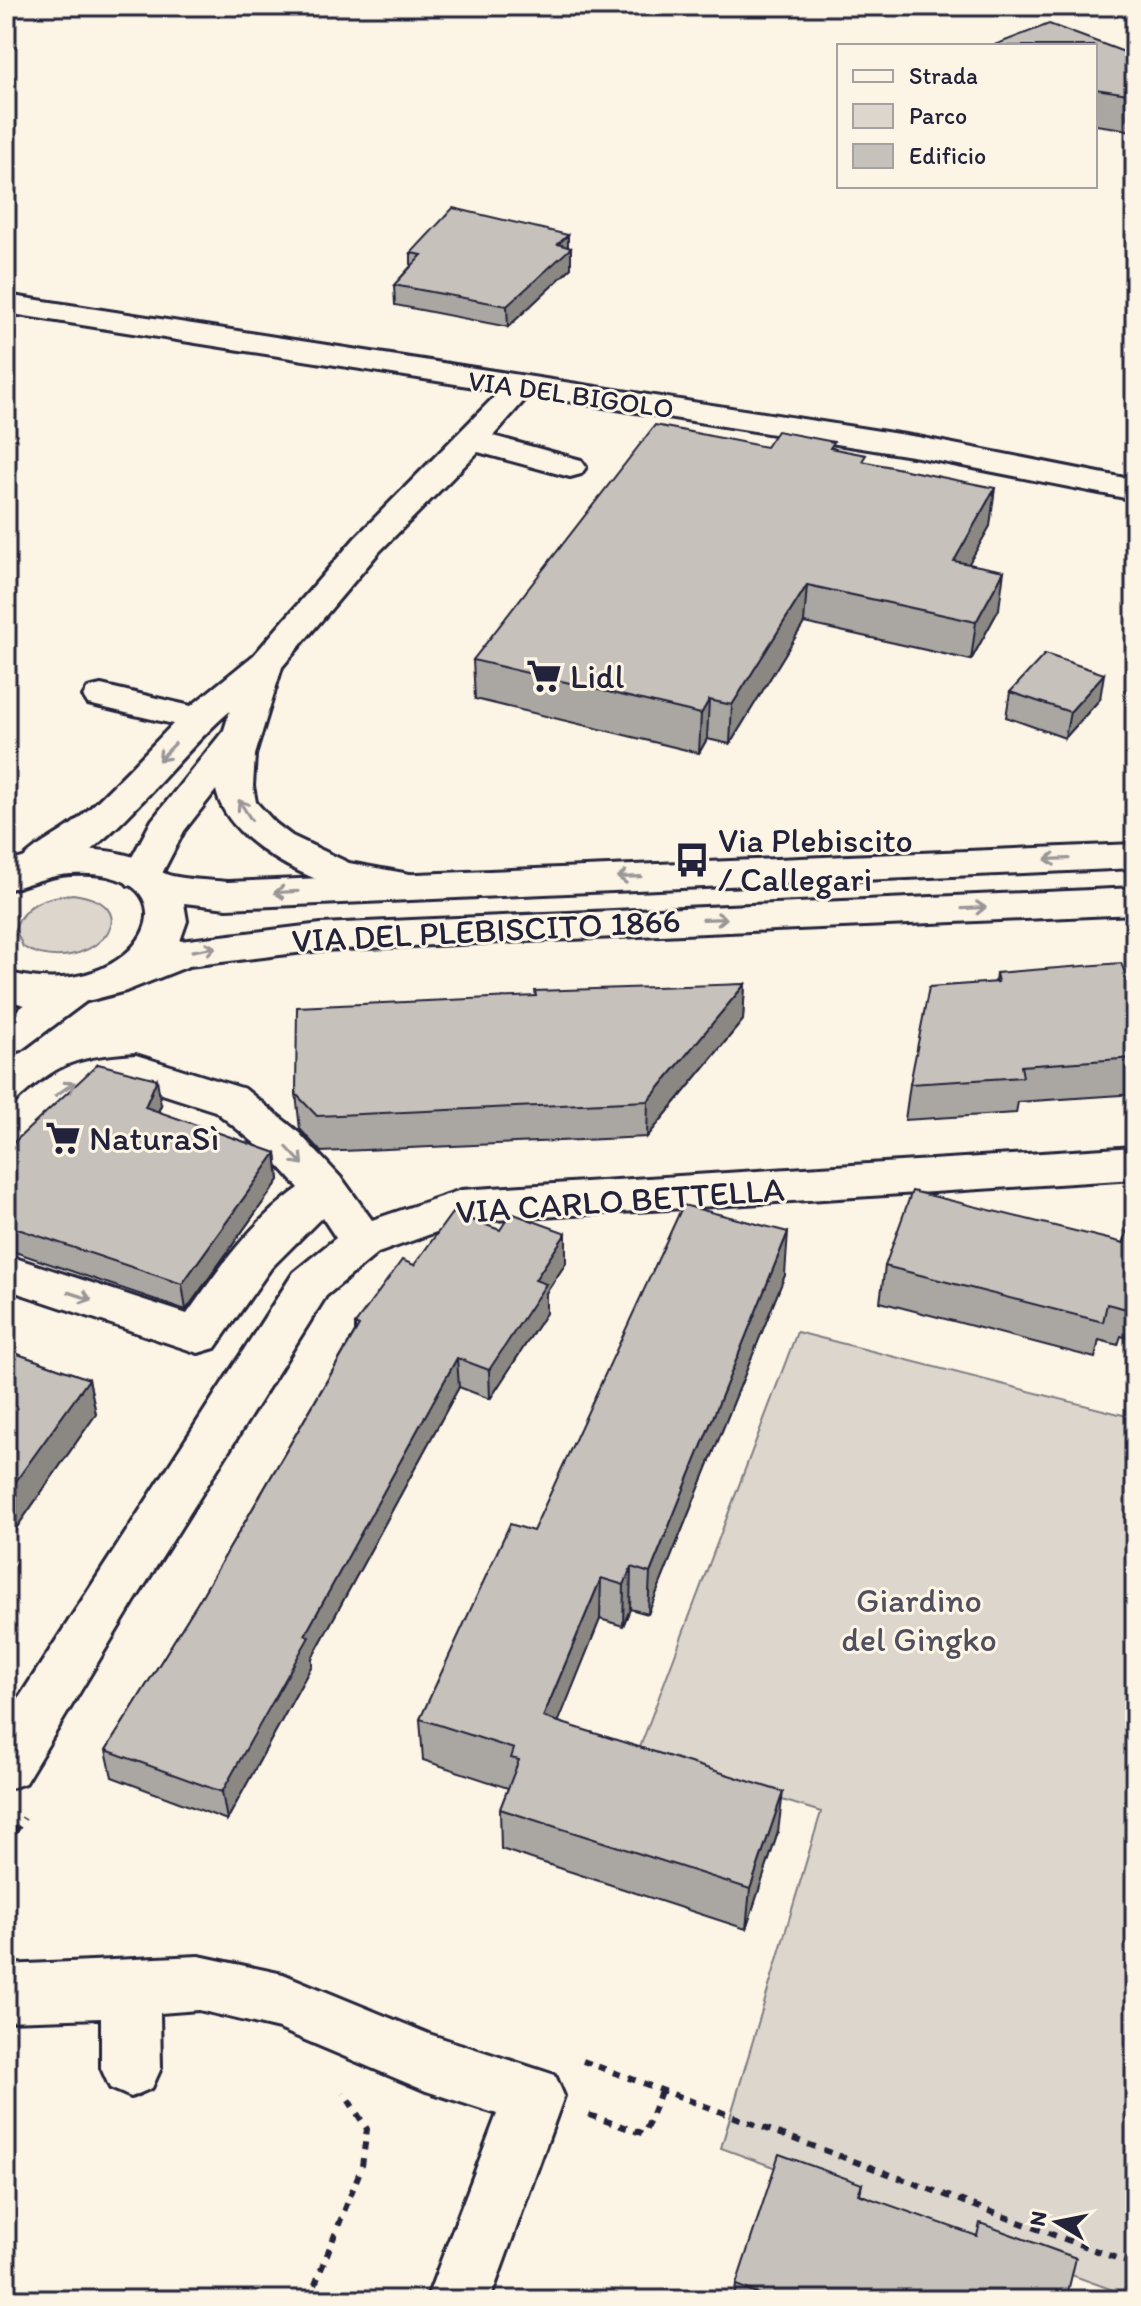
<svg xmlns="http://www.w3.org/2000/svg" width="1141" height="2306" font-family="Itim,sans-serif">
  <rect width="100%" height="100%" fill="#fcf5e5"/>
  <filter id="ink" filterUnits="userSpaceOnUse"><feTurbulence type="fractalNoise" baseFrequency=".0125" numOctaves="2"/><feDisplacementMap in="SourceGraphic" scale="16" xChannelSelector="R" yChannelSelector="G"/><feConvolveMatrix kernelMatrix="1 2 1 2 8 2 1 2 1" color-interpolation-filters="sRGB"/></filter>
  <g filter="url(#ink)">
    <path fill="#dcd6cc" stroke="#7f7c84" stroke-width="2" d="M 73,894 C 158,906 85,982 23,947 L 15,929 C 24,902 47,897 73,894 Z
      M 797,1332 L 1135,1418 L 1135,2298 L 721,2148 L 821,1812 L 637,1755 Z"/>
    <g fill="none" stroke-linecap="round" stroke-linejoin="round">
      <g stroke="#22223b" stroke-width="6">
        <path id="minor" d="M 6,295 L 918,437 L 1135,480 L 1135,500 L 918,457 L 529,395 L 493,436 L 581,460 L 586,467 L 581,474 L 570,477 L 478,452 L 379,552 L 282,667 L 255,755 L 253,786 L 256,802 L 275,823 L 292,836 L 349,863 L 426,877 L 432,886 L 426,895 C 365,911 230,857 216,790 L 184,831 L 156,885 L 142,888 L 128,885 L 122,876 L 152,820 L 224,730 L 230,711 C 179,753 107,856 47,876 C 38,879 32,877 23,875 L 17,866 C 30,847 58,836 76,821 C 110,791 141,757 173,724 L 88,704 L 83,696 L 88,688 L 101,685 L 191,706 L 254,655 L 355,538 L 500,391 L 6,313 Z
          M 70,978 L 85,982 L 91,992 L 85,1002 L 21,1050 L 6,1054 L 6,1019 L 55,982 Z
          M 136,1055 L 245,1089 L 297,1131 L 343,1180 L 372,1220 L 461,1190 L 1135,1147 L 1135,1179 L 464,1222 L 378,1253 L 326,1296 L 134,1602 L 25,1783 L 6,1790 L 6,1718 L 294,1272 L 336,1238 L 322,1217 L 271,1268 L 215,1348 L 198,1353 L 6,1289 L 6,1255 L 187,1314 C 220,1267 252,1221 299,1188 L 267,1153 L 215,1111 L 134,1085 L 99,1087 L 78,1097 L 21,1150 L 6,1154 L 6,1114 C 57,1068 66,1060 136,1055 Z
          M 199,1956 L 283,1974 L 429,2034 L 555,2075 L 564,2096 L 490,2300 L 426,2300 L 497,2114 L 426,2091 L 279,2029 L 199,2010 L 160,2013 L 161,2068 L 152,2088 L 131,2097 L 110,2088 L 101,2068 L 101,2018 L 6,2021 L 6,1965 Z"/>
      </g>
      <g stroke="#22223b" stroke-width="6">
        <path id="major" d="M 1135,844 L 1135,868 L 227,908 L 184,903 L 187,921 L 180,941 L 321,924 L 1135,888 L 1135,914 L 321,950 L 189,966 L 126,991 L 68,1006 L 25,1005 L 6,1000 L 6,972 C 144,1010 208,866 71,874 C 48,875 28,885 6,890 L 6,863 C 46,849 93,844 134,857 C 147,861 161,874 172,876 C 190,880 209,880 227,882 Z"/>
      </g>
      <path stroke="#22223b" stroke-width="6" stroke-dasharray="8 8" stroke-linecap="butt" d="M 6,1846 L 24,1818
        M 583,2061 L 1135,2265
        M 589,2115 L 644,2134 L 662,2089
        M 309,2300 L 362,2166 L 367,2129 L 344,2093"/>
      <use href="#minor" fill="#fcf5e5" fill-rule="evenodd"/>
      <use href="#major" fill="#fcf5e5" fill-rule="evenodd"/>
    </g>
    <path fill="#aaa6a1" stroke="#22223b" stroke-width="2" d="M 1095,46 L 1135,56 L 1135,132 L 1117,128 L 1095,125 Z
      M 568,235 L 568,247 L 571,268 L 508,327 L 395,305 L 394,285 L 411,266 L 411,253 Z
      M 766,447 L 833,448 L 990,526 L 968,564 L 999,609 L 971,660 L 804,623 L 730,744 L 707,739 L 699,753 L 475,699 L 473,660 Z
      M 1010,692 L 1100,699 L 1065,738 L 1006,717 Z
      M 996,973 L 1135,973 L 1135,1094 L 1018,1102 L 1016,1113 L 905,1120 L 910,1084 L 995,982 Z
      M 745,984 L 743,1020 L 647,1137 L 321,1152 L 300,1129 L 296,1094 L 535,996 Z
      M 161,1105 L 158,1112 L 276,1153 L 279,1180 L 186,1310 L 6,1249 L 6,1143 L 11,1145 Z
      M 1135,1218 L 1135,1340 L 1121,1336 L 1118,1345 L 1099,1340 L 1095,1358 L 880,1302 L 885,1266 L 1124,1243 Z
      M 566,1263 L 546,1293 L 546,1313 L 490,1399 L 459,1387 L 312,1658 L 312,1665 L 227,1820 L 112,1777 L 106,1750 L 200,1599 L 355,1332 L 355,1324 L 414,1265 Z
      M 785,1275 L 648,1614 L 630,1609 L 623,1626 L 600,1619 L 558,1722 L 778,1832 L 746,1929 L 501,1849 L 500,1809 L 508,1788 L 423,1760 L 420,1719 Z
      M 6,1350 L 89,1379 L 96,1414 L 10,1537 L 6,1536 Z
      M 862,2184 L 860,2194 L 1066,2300 L 734,2300 L 736,2285 Z"/>
    <path fill="#8b8783" stroke="#22223b" stroke-width="2" d="M 568,235 L 568,250 L 571,248 L 571,268 L 508,327 L 507,306 L 558,244 Z
      M 995,488 L 990,526 L 949,599 L 954,561 Z
      M 1004,571 L 999,609 L 971,660 L 976,622 Z
      M 807,585 L 804,623 L 730,744 L 732,705 Z
      M 1104,674 L 1100,699 L 1065,738 L 1070,712 Z
      M 709,700 L 707,739 L 699,753 L 701,714 Z
      M 745,984 L 743,1020 L 647,1137 L 648,1101 Z
      M 157,1079 L 161,1105 L 149,1133 L 145,1107 Z
      M 276,1153 L 279,1180 L 186,1310 L 182,1284 Z
      M 788,1232 L 785,1275 L 648,1614 L 650,1573 Z
      M 566,1233 L 566,1263 L 546,1293 L 546,1313 L 490,1399 L 489,1370 L 535,1280 Z
      M 457,1358 L 459,1387 L 312,1658 L 312,1665 L 227,1820 L 222,1792 L 305,1635 Z
      M 89,1379 L 96,1414 L 10,1537 L 6,1522 L 6,1495 Z
      M 631,1567 L 630,1609 L 623,1626 L 624,1585 Z
      M 601,1578 L 600,1619 L 544,1758 L 543,1717 Z
      M 783,1792 L 778,1832 L 746,1929 L 750,1889 Z"/>
    <path fill="#c6c1bb" stroke="#22223b" stroke-width="2" d="M 1049,24 L 1135,56 L 1135,95 L 1095,89 L 1095,46 L 992,46 Z
      M 453,208 L 568,235 L 558,244 L 571,248 L 507,306 L 394,285 L 422,255 L 411,253 Z
      M 655,425 L 766,447 L 777,431 L 834,442 L 830,448 L 866,455 L 862,461 L 995,488 L 954,561 L 1004,571 L 976,622 L 807,585 L 732,705 L 709,700 L 701,714 L 473,660 Z
      M 1045,654 L 1104,674 L 1070,712 L 1010,692 Z
      M 1121,963 L 1125,973 L 1135,973 L 1135,1058 L 1021,1066 L 1023,1077 L 910,1084 L 929,987 L 998,982 L 996,973 Z
      M 745,984 L 648,1101 L 317,1116 L 296,1094 L 297,1007 L 536,996 L 535,991 Z
      M 98,1064 L 157,1079 L 145,1107 L 276,1153 L 182,1284 L 6,1225 L 6,1143 L 11,1145 Z
      M 912,1191 L 1124,1243 L 1131,1217 L 1135,1218 L 1135,1302 L 1129,1300 L 1127,1309 L 1107,1304 L 1103,1322 L 885,1266 Z
      M 683,1205 L 788,1232 L 650,1573 L 631,1567 L 624,1585 L 601,1578 L 543,1717 L 783,1792 L 750,1889 L 500,1809 L 519,1760 L 511,1758 L 514,1749 L 420,1719 L 510,1524 L 533,1531 Z
      M 452,1213 L 500,1230 L 511,1213 L 566,1233 L 535,1280 L 546,1284 L 489,1370 L 457,1358 L 305,1635 L 309,1637 L 222,1792 L 106,1750 L 200,1599 L 359,1326 L 355,1324 L 402,1260 L 414,1265 Z
      M 6,1350 L 89,1379 L 6,1495 Z
      M 779,2154 L 862,2184 L 858,2194 L 977,2236 L 980,2223 L 1076,2258 L 1066,2300 L 774,2300 L 736,2285 Z"/>
    <defs><path id="oneway-shaft" d="M-6 0H5M1.5-3L5.5 0L1.5 3" fill="none" stroke-width="1.6" stroke-linecap="round" stroke-linejoin="round" transform="scale(2)"/></defs>
    <g stroke="#9a9698">
      <use href="#oneway-shaft" transform="translate(167 752) rotate(134)"/>
      <use href="#oneway-shaft" transform="translate(245 810) rotate(-122)"/>
      <use href="#oneway-shaft" transform="translate(1057 859) rotate(178)"/>
      <use href="#oneway-shaft" transform="translate(629 877) rotate(178)"/>
      <use href="#oneway-shaft" transform="translate(286 892) rotate(177)"/>
      <use href="#oneway-shaft" transform="translate(974 908) rotate(-3)"/>
      <use href="#oneway-shaft" transform="translate(715 919) rotate(-2)"/>
      <use href="#oneway-shaft" transform="translate(204 949) rotate(-10)"/>
      <use href="#oneway-shaft" transform="translate(65 1089) rotate(-34)"/>
      <use href="#oneway-shaft" transform="translate(295 1156) rotate(47)"/>
      <use href="#oneway-shaft" transform="translate(80 1296) rotate(18)"/>
    </g>
  </g>
  <defs>
    <g id="supermarket-bare" transform="scale(2.76)"><path d="M-6-5.5h2.5l.6 2H6L4.5 2H-2.5L-4.4-4H-6ZM-1.5 3.2a1.3 1.3 0 1 0 .1 0ZM3 3.2a1.3 1.3 0 1 0 .1 0Z" fill="#22223b" stroke="#fcf5e5" stroke-width="2.5" paint-order="stroke"/></g>
    <g id="bus-bare" transform="scale(2.76)"><path d="M-5-6H5V4H4V6H2V4H-2V6H-4V4H-5ZM-3.5-4V0h7V-4ZM-3.5 1.2v1.5H-2V1.2ZM2 1.2v1.5H3.5V1.2Z" fill="#22223b" stroke="#fcf5e5" stroke-width="2.5" paint-order="stroke"/></g>
  </defs>
  <g fill-rule="evenodd">
    <use href="#supermarket-bare" x="544" y="676"/>
    <use href="#bus-bare" x="692" y="860"/>
    <use href="#supermarket-bare" x="63" y="1138"/>
  </g>
  <g text-anchor="middle" stroke-width="6" stroke-linejoin="round" paint-order="stroke">
    <g font-size="28" fill="#22223b" stroke="#fcf5e5">
      <text transform="translate(571 394) rotate(8)" y="10">VIA DEL BIGOLO</text>
    </g>
    <g font-size="34" fill="#22223b" stroke="#fcf5e5" text-anchor="start">
      <text x="570" y="688">Lidl</text>
      <text x="718" y="852">Via Plebiscito<tspan x="718" dy="39">/ Callegari</tspan></text>
      <text x="89" y="1150">NaturaSì</text>
    </g>
    <g font-size="34" fill="#22223b" stroke="#fcf5e5">
      <text transform="translate(486 930) rotate(-3)" y="12">VIA DEL PLEBISCITO 1866</text>
      <text transform="translate(620 1200) rotate(-4)" y="12">VIA CARLO BETTELLA</text>
    </g>
    <g font-size="34" fill="#504f5f" stroke="#fcf5e5">
      <text x="919" y="1612">Giardino<tspan x="919" dy="39">del Gingko</tspan></text>
    </g>
  </g>
  <rect width="1141" height="2306" fill="none" stroke="#fcf5e5" stroke-width="32"/>
  <rect x="16" y="16" width="1109" height="2274" fill="none" stroke="#22223b" stroke-width="3" filter="url(#ink)"/>
  <rect x="837" y="44" width="260" height="144" fill="#fcf5e5" stroke="#a5a1a1" stroke-width="2"/>
  <rect x="853" y="70" width="40" height="12" fill="#fcf5e5" stroke="#a5a1a1" stroke-width="2"/>
  <text x="909" y="84" font-size="24" fill="#22223b">Strada</text>
  <rect x="853" y="104" width="40" height="24" fill="#dcd6cc" stroke="#a5a1a1" stroke-width="2"/>
  <text x="909" y="124" font-size="24" fill="#22223b">Parco</text>
  <rect x="853" y="144" width="40" height="24" fill="#c6c1bb" stroke="#a5a1a1" stroke-width="2"/>
  <text x="909" y="164" font-size="24" fill="#22223b">Edificio</text>
  <g transform="translate(1057 2222) rotate(280)" stroke="#fcf5e5" stroke-width="6" paint-order="stroke">
  <path d="M0-6L14 30L0 20L-14 30Z" fill="#22223b"/>
  <text y="-12" font-size="22" font-weight="bold" text-anchor="middle" fill="#22223b">N</text>
  </g>
</svg>
